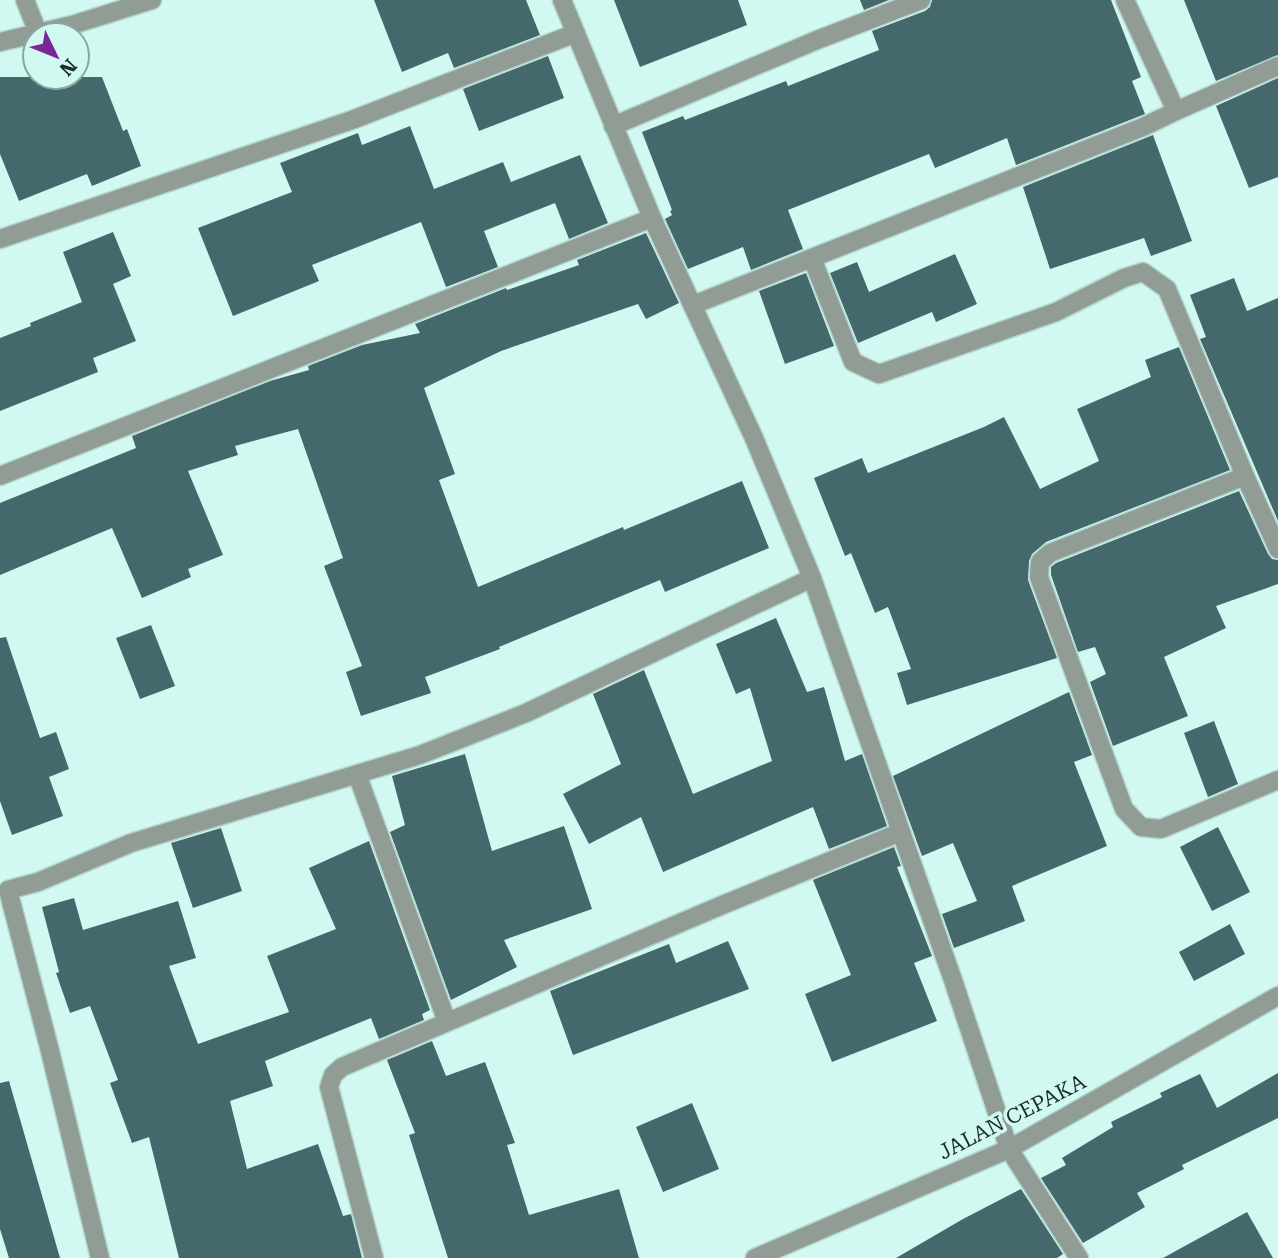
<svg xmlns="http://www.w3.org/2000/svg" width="1278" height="1258" font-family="'Roboto Serif',serif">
  <rect width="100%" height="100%" fill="#d2f9f1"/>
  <path fill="#45686d" d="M 374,0 L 526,0 L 540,35 L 454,68 L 448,53 L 402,72 Z
    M 614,0 L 738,0 L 747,25 L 640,67 Z
    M 860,0 L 889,0 L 864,10 Z
    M 932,0 L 1111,0 L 1141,77 L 1132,81 L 1145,114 L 1016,165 L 1007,138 L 935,168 L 929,154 L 788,210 L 803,249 L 751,270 L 743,247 L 688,269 L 665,219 L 672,215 L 670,211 L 672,210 L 642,132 L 683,116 L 685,120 L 786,81 L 788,86 L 879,50 L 872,31 L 925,11 L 930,7 Z
    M 1184,0 L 1278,0 L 1278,55 L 1216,81 Z
    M 548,56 L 564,98 L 479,131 L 463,89 Z
    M 0,77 L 102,77 L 123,131 L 127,129 L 141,166 L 92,186 L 87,174 L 19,201 L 0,154 Z
    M 1278,78 L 1278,177 L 1249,188 L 1216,106 Z
    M 410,126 L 434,189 L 503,162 L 511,182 L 580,155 L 608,223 L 569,239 L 555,203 L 484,231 L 498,267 L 446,287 L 421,222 L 312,265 L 319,281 L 233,316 L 198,228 L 292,192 L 280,163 L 358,133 L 362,145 Z
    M 1153,135 L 1192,241 L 1151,256 L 1144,238 L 1050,269 L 1023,187 Z
    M 113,232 L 131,276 L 113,284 L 136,341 L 93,358 L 98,372 L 0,411 L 0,338 L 31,326 L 30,323 L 82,302 L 63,252 Z
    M 646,233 L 679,303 L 646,319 L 638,304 L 501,351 L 424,388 L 455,474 L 439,480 L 478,587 L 623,527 L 624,530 L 742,481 L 769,548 L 665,592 L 660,580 L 499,647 L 500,649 L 425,677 L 431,693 L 361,716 L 346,672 L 362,666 L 324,566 L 343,558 L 298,429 L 235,446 L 238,455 L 188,471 L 223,555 L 188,569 L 191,577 L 142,598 L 112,528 L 0,575 L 0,503 L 136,448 L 132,436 L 270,381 L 309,370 L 308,366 L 362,345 L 420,333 L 415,324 L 506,288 L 507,290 L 579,265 L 577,260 Z
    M 955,254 L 977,304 L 936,322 L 932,312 L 858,343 L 830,273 L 857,262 L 869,292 Z
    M 806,273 L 834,346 L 785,364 L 759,291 Z
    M 1234,278 L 1247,311 L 1278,298 L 1278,521 L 1200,339 L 1206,337 L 1190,295 Z
    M 1179,347 L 1230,470 L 1046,542 L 1032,554 L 1029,561 L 1028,580 L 1057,658 L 907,705 L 897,673 L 911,669 L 888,607 L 875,613 L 851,553 L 845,556 L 814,478 L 862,458 L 868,473 L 984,427 L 1004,417 L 1040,489 L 1099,461 L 1077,409 L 1151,377 L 1145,360 Z
    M 1239,491 L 1268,554 L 1272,559 L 1278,560 L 1278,584 L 1216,606 L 1226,628 L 1164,657 L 1188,716 L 1113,746 L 1090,682 L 1106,674 L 1095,647 L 1078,652 L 1051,575 L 1051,567 L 1056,563 Z
    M 776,618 L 807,692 L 824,687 L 845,761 L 862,754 L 887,826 L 829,849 L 813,807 L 663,872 L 641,817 L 589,844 L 563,794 L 621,764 L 593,694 L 644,670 L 693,794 L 772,761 L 750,688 L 736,694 L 716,644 Z
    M 151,625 L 175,686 L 140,699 L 116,638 Z
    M 6,637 L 40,738 L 56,732 L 69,769 L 49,777 L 63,816 L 12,835 L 0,801 L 0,638 Z
    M 1069,692 L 1092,755 L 1074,762 L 1107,846 L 1012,886 L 1025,921 L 954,948 L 942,914 L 977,901 L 953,843 L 922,856 L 893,776 Z
    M 1214,721 L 1238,784 L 1208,797 L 1184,733 Z
    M 465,754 L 492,851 L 564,826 L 592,909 L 504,940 L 517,967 L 451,1000 L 390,832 L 405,825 L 392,776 Z
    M 1218,827 L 1250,892 L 1212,911 L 1180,847 Z
    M 221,828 L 242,891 L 193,908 L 171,843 Z
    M 369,841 L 430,1010 L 422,1014 L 424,1020 L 379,1039 L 371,1018 L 265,1061 L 273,1086 L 230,1101 L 247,1169 L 318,1144 L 343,1216 L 351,1214 L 362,1258 L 179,1258 L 149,1137 L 132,1143 L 110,1083 L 118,1080 L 90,1006 L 70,1013 L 56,973 L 59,972 L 42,907 L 74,898 L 83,930 L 178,901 L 196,958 L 169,966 L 198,1044 L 289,1012 L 267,956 L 336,929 L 309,868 Z
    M 894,847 L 901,866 L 897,867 L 932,956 L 914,963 L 937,1021 L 832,1062 L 805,994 L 851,975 L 813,880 Z
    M 1230,924 L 1245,954 L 1194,981 L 1179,952 Z
    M 728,941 L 749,989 L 573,1055 L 550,991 L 669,944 L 676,963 Z
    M 432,1041 L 446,1076 L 485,1062 L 515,1143 L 507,1145 L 529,1215 L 619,1189 L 639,1258 L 448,1258 L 409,1135 L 415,1133 L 387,1060 Z
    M 1278,1073 L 1278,1118 L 1182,1165 L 1184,1169 L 1137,1193 L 1145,1207 L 1083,1243 L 1041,1178 L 1066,1165 L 1062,1158 L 1113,1127 L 1111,1122 L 1162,1097 L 1160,1093 L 1200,1074 L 1217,1108 Z
    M 9,1081 L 60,1258 L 9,1258 L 0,1229 L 0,1083 Z
    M 692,1103 L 719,1169 L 663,1192 L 636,1127 Z
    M 1021,1189 L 1063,1254 L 1057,1258 L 896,1258 L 963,1219 Z
    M 1247,1212 L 1273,1258 L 1163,1258 Z"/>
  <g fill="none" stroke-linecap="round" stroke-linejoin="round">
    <g stroke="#b1d4cd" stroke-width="21">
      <path id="minor" d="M 25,0 L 38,33
        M 1125,0 L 1176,111 L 1278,66
        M 0,42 L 72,25 L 152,0
        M 613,126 L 817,40 L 921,0
        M 652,218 L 754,438 L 812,578 L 954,983 L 1009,1149 L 1079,1258
        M 0,239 L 352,120 L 576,33
        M 812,258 L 853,362 L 879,374 L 1056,312 L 1124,278 L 1143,272 L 1167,289 L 1245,476 L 1278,549
        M 693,305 L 1143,127 L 1176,111
        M 0,476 L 652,218 L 562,0
        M 1245,476 L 1050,553 L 1040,562 L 1039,577 L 1124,809 L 1141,827 L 1161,829 L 1278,780
        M 357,774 L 447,1022
        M 100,1258 L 50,1051 L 8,890 L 38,882 L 131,843 L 420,755 L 526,713 L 812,578
        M 374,1258 L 329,1087 L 333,1075 L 342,1067 L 720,906 L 901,832
        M 755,1258 L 1009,1149 L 1278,996"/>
    </g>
    <use href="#minor" stroke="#919d94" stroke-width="18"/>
  </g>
  <g text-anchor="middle" stroke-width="7" stroke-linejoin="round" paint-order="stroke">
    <g font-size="21" fill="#1c2b28" stroke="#d2f9f1">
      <text transform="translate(1012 1117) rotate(-27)" y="7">JALAN CEPAKA</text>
    </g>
  </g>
  <g transform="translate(56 56) rotate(133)"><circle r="33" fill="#d2f9f1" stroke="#89a7a1" stroke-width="2"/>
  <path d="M0-5L12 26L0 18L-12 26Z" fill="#7a2898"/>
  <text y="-10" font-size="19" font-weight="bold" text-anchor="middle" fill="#1c2b28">N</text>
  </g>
</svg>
